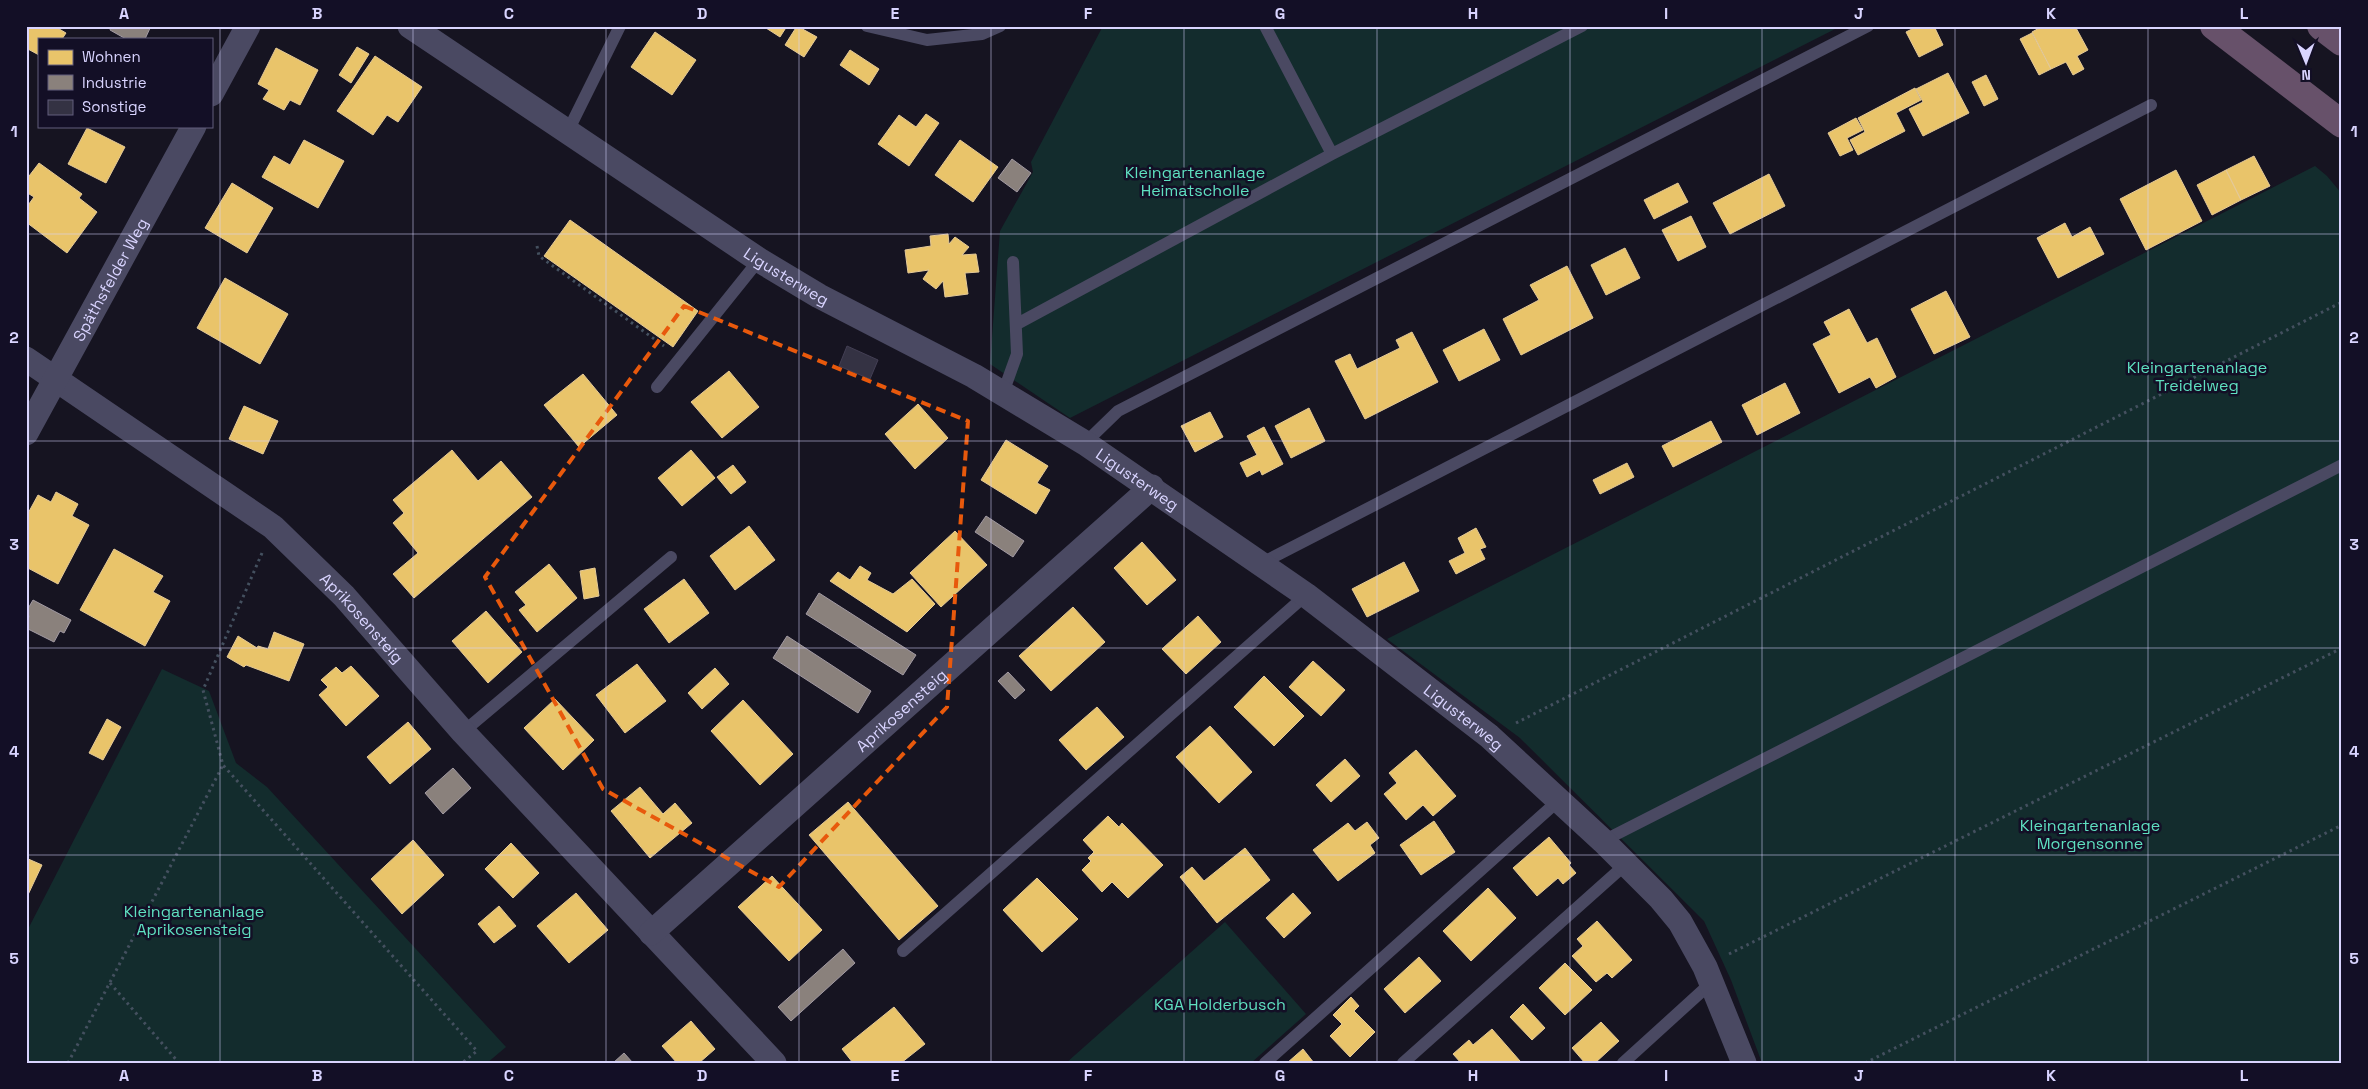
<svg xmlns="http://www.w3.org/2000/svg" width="2368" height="1089" font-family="'Space Grotesk',sans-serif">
  <rect width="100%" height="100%" fill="#161421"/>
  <path fill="#132c2d" d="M 1103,26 L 1841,26 L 1070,418 L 990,364 L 1000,231 L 1033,172 L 1031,162 Z
    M 2315,166 L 2327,176 L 2342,194 L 2342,1063 L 1762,1063 L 1731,980 L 1704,921 L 1520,738 L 1387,639 Z
    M 162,669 L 209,691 L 236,763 L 267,787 L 506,1047 L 487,1063 L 26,1063 L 26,933 Z
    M 1225,922 L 1306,1014 L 1251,1063 L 1066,1063 Z"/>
  <path fill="#e9c46a" stroke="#e4c997" d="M 28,26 L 54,26 L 66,33 L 62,39 L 39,39 L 39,55 L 26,48 Z
    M 767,26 L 787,26 L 780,37 L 766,28 Z
    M 797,26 L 817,37 L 804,57 L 785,45 Z
    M 1918,26 L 1934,26 L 1943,45 L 1919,57 L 1906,32 Z
    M 2043,26 L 2075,26 L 2088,50 L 2077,56 L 2084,69 L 2073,75 L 2066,62 L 2051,69 L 2032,32 Z
    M 655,32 L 696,60 L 672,95 L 631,67 Z
    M 2032,33 L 2051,69 L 2039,75 L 2020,39 Z
    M 357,47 L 369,54 L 351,83 L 339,75 Z
    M 276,48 L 318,70 L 300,105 L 290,100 L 284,110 L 263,99 L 269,90 L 258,84 Z
    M 850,50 L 879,69 L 869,85 L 840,65 Z
    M 375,56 L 422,87 L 398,122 L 387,115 L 373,135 L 337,111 Z
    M 1948,73 L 1969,113 L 1923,136 L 1909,109 L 1923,102 L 1916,89 Z
    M 1986,75 L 1998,99 L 1984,106 L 1972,82 Z
    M 1915,88 L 1921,100 L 1896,113 L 1905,131 L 1858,155 L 1850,140 L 1865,132 L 1858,118 Z
    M 926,114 L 939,123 L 909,166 L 878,144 L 899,115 L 916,127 Z
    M 1856,118 L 1863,130 L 1847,138 L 1853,150 L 1840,156 L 1828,133 Z
    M 87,128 L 125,147 L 106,183 L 68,164 Z
    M 304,140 L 344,161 L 318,208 L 262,177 L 274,156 L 290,165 Z
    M 960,140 L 998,167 L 973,202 L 935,175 Z
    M 2254,156 L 2270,186 L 2241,200 L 2226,170 Z
    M 39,163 L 82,194 L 79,198 L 97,212 L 67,253 L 26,222 L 26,208 L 34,197 L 26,192 L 26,180 Z
    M 2176,170 L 2202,221 L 2146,250 L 2120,199 Z
    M 2226,170 L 2241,200 L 2212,215 L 2197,185 Z
    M 1769,174 L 1785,206 L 1730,234 L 1713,203 Z
    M 232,183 L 273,208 L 247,253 L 205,228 Z
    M 1678,183 L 1688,202 L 1654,219 L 1644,200 Z
    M 1691,216 L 1706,247 L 1678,261 L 1662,230 Z
    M 570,220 L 698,311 L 673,347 L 544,256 Z
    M 2065,223 L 2072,237 L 2090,227 L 2104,254 L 2058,278 L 2037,238 Z
    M 948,234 L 949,244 L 955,237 L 969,247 L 962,255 L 976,254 L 979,272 L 965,273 L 968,294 L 945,297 L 943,281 L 936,289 L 923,279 L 929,270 L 908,273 L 905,250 L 931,246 L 930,236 Z
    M 1625,248 L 1640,278 L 1606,295 L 1591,265 Z
    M 1567,266 L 1593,318 L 1521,355 L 1503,319 L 1539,300 L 1530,285 Z
    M 225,278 L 288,314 L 260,364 L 197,328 Z
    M 1946,291 L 1970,337 L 1934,354 L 1911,309 Z
    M 1849,309 L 1867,343 L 1877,338 L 1896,377 L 1876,388 L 1870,377 L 1839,393 L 1813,344 L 1831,335 L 1824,322 Z
    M 1484,329 L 1500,360 L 1459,381 L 1443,350 Z
    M 1412,332 L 1438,382 L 1365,419 L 1335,361 L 1350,354 L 1357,369 L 1400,348 L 1396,340 Z
    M 729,371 L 759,407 L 722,438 L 691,402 Z
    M 583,374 L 617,415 L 579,447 L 544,405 Z
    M 1785,383 L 1800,413 L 1757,435 L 1742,405 Z
    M 918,404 L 948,438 L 915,469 L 885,434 Z
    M 244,406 L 278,421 L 263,454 L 229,439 Z
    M 1309,408 L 1325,441 L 1291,458 L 1275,426 Z
    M 1210,412 L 1223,437 L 1195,452 L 1181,426 Z
    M 1711,421 L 1722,442 L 1673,467 L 1662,446 Z
    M 1264,427 L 1283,464 L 1262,475 L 1260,470 L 1247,477 L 1240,463 L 1257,455 L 1247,436 Z
    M 1006,440 L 1048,466 L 1037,483 L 1050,490 L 1036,514 L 981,480 Z
    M 452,450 L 478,481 L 501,461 L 532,497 L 414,598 L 393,574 L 418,553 L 393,523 L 404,513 L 393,500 Z
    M 691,450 L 715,478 L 682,506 L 658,478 Z
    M 1627,463 L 1634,477 L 1600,494 L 1593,480 Z
    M 733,465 L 746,482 L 731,494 L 717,477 Z
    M 56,492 L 78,504 L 72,516 L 89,525 L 58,584 L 26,567 L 26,517 L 38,495 L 51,502 Z
    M 749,526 L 775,560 L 735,590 L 710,556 Z
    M 1476,528 L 1486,547 L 1480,549 L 1485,559 L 1456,574 L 1449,561 L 1465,553 L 1458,538 Z
    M 955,531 L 987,565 L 941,607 L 910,573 Z
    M 1142,542 L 1176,580 L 1147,605 L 1114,568 Z
    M 114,549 L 163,576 L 153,592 L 170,601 L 145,646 L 80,610 Z
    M 1404,562 L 1419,591 L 1367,617 L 1352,589 Z
    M 549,564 L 577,598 L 537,632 L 519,610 L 526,605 L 515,592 Z
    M 860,566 L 871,573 L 867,580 L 893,594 L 912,579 L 935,604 L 907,632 L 830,581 L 838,572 L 850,580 Z
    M 595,568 L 599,596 L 584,599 L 580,571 Z
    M 684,579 L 709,613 L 669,643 L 644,609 Z
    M 1073,607 L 1105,642 L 1051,691 L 1019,656 Z
    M 486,611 L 522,652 L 488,683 L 452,641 Z
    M 1198,616 L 1221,642 L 1186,674 L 1162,649 Z
    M 274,632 L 304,644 L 289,681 L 246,665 L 244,667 L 227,657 L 238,636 L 257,648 L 258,646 L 268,649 Z
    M 1313,661 L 1345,690 L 1321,716 L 1289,687 Z
    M 637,664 L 666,701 L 625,733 L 596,695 Z
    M 351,666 L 379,696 L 346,726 L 319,695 L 328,687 L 321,680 L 336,667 L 342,673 Z
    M 715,668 L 729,684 L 702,709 L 688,693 Z
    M 1264,676 L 1304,716 L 1274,746 L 1234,707 Z
    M 555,699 L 594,740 L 563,770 L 524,728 Z
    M 743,700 L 793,754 L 760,785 L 711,731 Z
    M 1097,707 L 1124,737 L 1086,770 L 1059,740 Z
    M 107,719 L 121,727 L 103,760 L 89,753 Z
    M 408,722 L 431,749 L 390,784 L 367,757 Z
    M 1210,726 L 1252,772 L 1219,803 L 1176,757 Z
    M 1416,750 L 1456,796 L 1433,816 L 1423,805 L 1406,820 L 1384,794 L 1397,783 L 1389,773 Z
    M 1345,759 L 1360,776 L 1331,802 L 1316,785 Z
    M 640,787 L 663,814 L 675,803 L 692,823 L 650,858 L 611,811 Z
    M 848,802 L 938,906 L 899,940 L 809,835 Z
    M 1108,816 L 1119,827 L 1122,823 L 1163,865 L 1128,898 L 1112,882 L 1102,892 L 1082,870 L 1091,861 L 1088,858 L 1094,852 L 1083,840 Z
    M 1434,821 L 1455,852 L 1421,875 L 1400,845 Z
    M 1367,822 L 1379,838 L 1370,845 L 1375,853 L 1338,881 L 1313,850 L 1348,823 L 1355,831 Z
    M 1549,837 L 1571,863 L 1569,865 L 1576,873 L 1563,884 L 1558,878 L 1537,896 L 1513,868 Z
    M 413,840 L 444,875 L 402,914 L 371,879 Z
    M 511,843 L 539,873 L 513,898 L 485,869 Z
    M 1245,848 L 1270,880 L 1217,923 L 1180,877 L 1192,867 L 1204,881 Z
    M 26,858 L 42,865 L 26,899 Z
    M 772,876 L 822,930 L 789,961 L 738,907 Z
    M 1037,878 L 1078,919 L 1042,952 L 1003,910 Z
    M 1488,888 L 1516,918 L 1471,961 L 1443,931 Z
    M 576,893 L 608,930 L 569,963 L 537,926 Z
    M 1293,893 L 1311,913 L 1284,938 L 1266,918 Z
    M 499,906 L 516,926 L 494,943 L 478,924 Z
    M 1597,921 L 1632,960 L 1612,978 L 1607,973 L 1596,982 L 1572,956 L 1583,946 L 1577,939 Z
    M 1419,957 L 1441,981 L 1405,1013 L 1384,989 Z
    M 1565,963 L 1592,990 L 1565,1015 L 1539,988 Z
    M 1351,997 L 1359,1006 L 1354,1011 L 1375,1032 L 1350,1057 L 1330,1036 L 1342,1024 L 1333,1015 Z
    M 1523,1004 L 1545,1028 L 1532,1040 L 1510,1017 Z
    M 894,1007 L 925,1044 L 901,1063 L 853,1063 L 842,1049 Z
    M 691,1021 L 715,1049 L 699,1063 L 677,1063 L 662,1046 Z
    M 1601,1022 L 1619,1041 L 1595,1063 L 1585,1063 L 1572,1048 Z
    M 1492,1029 L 1520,1061 L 1518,1063 L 1461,1063 L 1453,1054 L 1469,1040 L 1473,1045 Z
    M 1303,1049 L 1314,1063 L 1287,1063 Z"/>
  <path fill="#8a817c" stroke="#a29aa3" d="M 111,26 L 151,26 L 145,39 L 126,39 L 110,30 Z
    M 1012,159 L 1031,173 L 1017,192 L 998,178 Z
    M 986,516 L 1024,541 L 1013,557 L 975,532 Z
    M 819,593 L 916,655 L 903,675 L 806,614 Z
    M 33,600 L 71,620 L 64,633 L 60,631 L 54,642 L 26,628 L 29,616 L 26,612 Z
    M 787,636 L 871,691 L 858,713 L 773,658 Z
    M 1008,672 L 1025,690 L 1015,699 L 998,681 Z
    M 453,768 L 471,788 L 443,814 L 425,793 Z
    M 843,949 L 855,963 L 791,1021 L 778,1007 Z
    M 624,1053 L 633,1063 L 613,1063 Z"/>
  <path fill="#343243" stroke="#433f54" d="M 847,346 L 878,360 L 870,379 L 839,366 Z"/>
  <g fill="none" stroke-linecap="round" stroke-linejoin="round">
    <path stroke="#44505f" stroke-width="3" stroke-dasharray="2.5 4" stroke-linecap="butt" d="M 537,246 L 539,256 L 664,346
      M 262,553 L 203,690 L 223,765 L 477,1051 L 462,1063
      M 1516,723 L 2342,302
      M 1729,954 L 2342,648
      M 110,983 L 179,1063
      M 68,1063 L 223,765
      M 1865,1063 L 2342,825"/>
    <path stroke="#4a4962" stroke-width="12" d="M 867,26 L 927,40 L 982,34 L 1000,26
      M 1265,26 L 1332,154
      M 568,131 L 620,26
      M 1017,324 L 1332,154 L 1582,26
      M 657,387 L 759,260
      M 1003,393 L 1017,354 L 1013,262
      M 1085,443 L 1118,411 L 1868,26
      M 1260,564 L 2151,105
      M 463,732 L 671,557
      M 1603,841 L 2342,465
      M 903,951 L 1306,595
      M 1265,1063 L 1558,801
      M 1403,1063 L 1626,864
      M 1623,1063 L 1711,983"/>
    <g stroke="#4a4962" stroke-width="25">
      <path id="s1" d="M 410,26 L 759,260 L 819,296 L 974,376 L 1085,443 L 1306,595 L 1489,736 L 1603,841 L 1661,899 L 1680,922 L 1705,967 L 1744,1063"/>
      <path d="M 211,94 L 248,26"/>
      <path id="s2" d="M 26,359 L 273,527 L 344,596 L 463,732 L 774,1063"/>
      <path id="s3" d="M 26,433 L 194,126"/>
      <path id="s4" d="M 651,933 L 1152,487"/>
    </g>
    <path stroke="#67516a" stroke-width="28" d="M 2214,26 L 2342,124
      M 2321,26 L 2342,42"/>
  </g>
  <path fill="none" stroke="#e8590c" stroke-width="4" stroke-dasharray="10 6" stroke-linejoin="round" d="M 684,306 L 968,421 L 947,707 L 779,887 L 603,789 L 485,577 Z"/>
  <path fill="none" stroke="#d9d4ff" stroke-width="1" stroke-opacity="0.55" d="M 220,26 L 220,1063M 413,26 L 413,1063M 606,26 L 606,1063M 799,26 L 799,1063M 991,26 L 991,1063M 1184,26 L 1184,1063M 1377,26 L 1377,1063M 1570,26 L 1570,1063M 1762,26 L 1762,1063M 1955,26 L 1955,1063M 2148,26 L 2148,1063M 26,234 L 2342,234M 26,441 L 2342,441M 26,648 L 2342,648M 26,855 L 2342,855"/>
  <g text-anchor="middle" stroke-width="5" stroke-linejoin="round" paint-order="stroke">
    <g font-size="16" fill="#5fe0c0" stroke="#130f26">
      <text x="1195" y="178">Kleingartenanlage<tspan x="1195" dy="18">Heimatscholle</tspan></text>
      <text x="2197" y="373">Kleingartenanlage<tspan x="2197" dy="18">Treidelweg</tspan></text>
      <text x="2090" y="831">Kleingartenanlage<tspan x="2090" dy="18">Morgensonne</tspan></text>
      <text x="194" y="917">Kleingartenanlage<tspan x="194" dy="18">Aprikosensteig</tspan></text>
      <text x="1220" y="1010">KGA Holderbusch</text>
    </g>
    <g font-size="16" fill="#d9d4ff" stroke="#130f26">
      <text dy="6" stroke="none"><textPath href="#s1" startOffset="452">Ligusterweg</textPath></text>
      <text dy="6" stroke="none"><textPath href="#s3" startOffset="175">Späthsfelder Weg</textPath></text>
      <text dy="6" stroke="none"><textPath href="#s1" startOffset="858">Ligusterweg</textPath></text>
      <text dy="6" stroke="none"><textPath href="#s2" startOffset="426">Aprikosensteig</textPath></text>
      <text dy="6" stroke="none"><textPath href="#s4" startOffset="335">Aprikosensteig</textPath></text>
      <text dy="6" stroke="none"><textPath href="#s1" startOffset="1262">Ligusterweg</textPath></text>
    </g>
  </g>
  <rect width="2368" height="1089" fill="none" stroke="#130f26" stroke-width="55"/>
  <rect x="38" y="38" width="175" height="90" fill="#130f26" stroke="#625e7d"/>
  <rect x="48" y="50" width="25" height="15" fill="#e9c46a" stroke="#625e7d"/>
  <text x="82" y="62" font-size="15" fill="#d9d4ff">Wohnen</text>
  <rect x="48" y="75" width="25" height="15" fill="#8a817c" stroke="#625e7d"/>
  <text x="82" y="88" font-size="15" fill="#d9d4ff">Industrie</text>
  <rect x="48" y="100" width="25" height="15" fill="#343243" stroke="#625e7d"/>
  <text x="82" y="112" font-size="15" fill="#d9d4ff">Sonstige</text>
  <g transform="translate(2306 62) rotate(179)" stroke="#130f26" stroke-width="4" paint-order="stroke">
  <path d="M0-4L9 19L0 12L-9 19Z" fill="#d9d4ff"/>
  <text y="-8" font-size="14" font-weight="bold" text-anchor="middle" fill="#d9d4ff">N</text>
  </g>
  <rect x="28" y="28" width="2312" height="1034" fill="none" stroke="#d9d4ff" stroke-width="2"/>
  <g font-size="16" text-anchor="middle" font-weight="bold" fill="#d9d4ff">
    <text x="124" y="19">A</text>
    <text x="317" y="19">B</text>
    <text x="509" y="19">C</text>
    <text x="702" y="19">D</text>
    <text x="895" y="19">E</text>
    <text x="1088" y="19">F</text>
    <text x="1280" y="19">G</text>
    <text x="1473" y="19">H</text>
    <text x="1666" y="19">I</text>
    <text x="1859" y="19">J</text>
    <text x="2051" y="19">K</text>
    <text x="2244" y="19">L</text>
    <text x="14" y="137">1</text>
    <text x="2354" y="137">1</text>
    <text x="14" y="343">2</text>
    <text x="2354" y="343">2</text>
    <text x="14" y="550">3</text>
    <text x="2354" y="550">3</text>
    <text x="14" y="757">4</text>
    <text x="2354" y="757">4</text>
    <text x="14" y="964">5</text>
    <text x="2354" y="964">5</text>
    <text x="124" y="1081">A</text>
    <text x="317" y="1081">B</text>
    <text x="509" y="1081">C</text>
    <text x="702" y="1081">D</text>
    <text x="895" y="1081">E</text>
    <text x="1088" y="1081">F</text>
    <text x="1280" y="1081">G</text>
    <text x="1473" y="1081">H</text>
    <text x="1666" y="1081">I</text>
    <text x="1859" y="1081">J</text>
    <text x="2051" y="1081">K</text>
    <text x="2244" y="1081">L</text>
  </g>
</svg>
